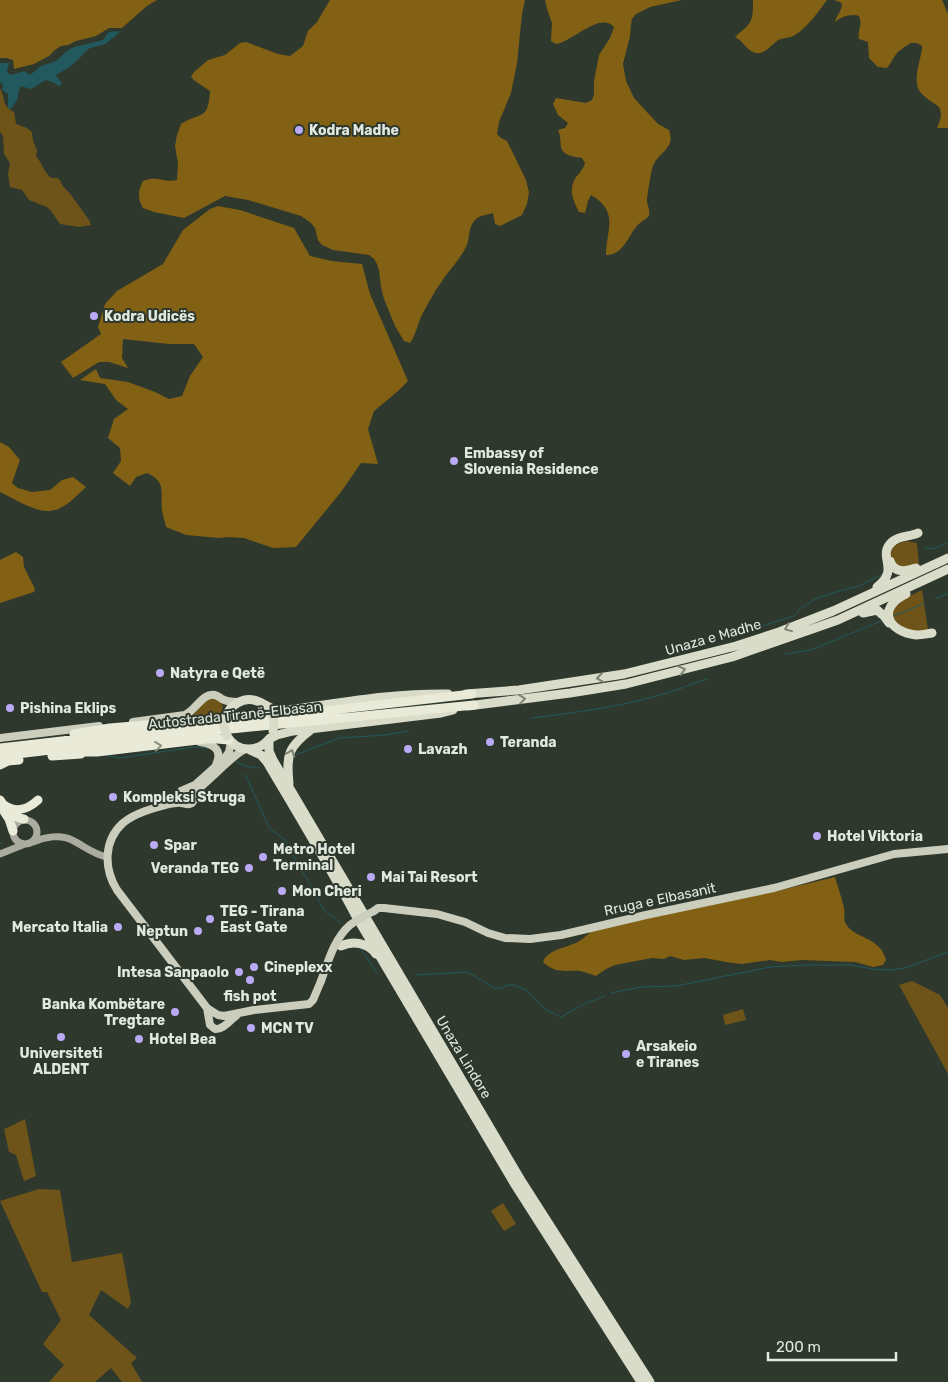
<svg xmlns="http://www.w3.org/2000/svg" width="948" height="1382" font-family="Rubik,sans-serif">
  <rect width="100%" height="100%" fill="#2e382c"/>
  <path fill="#6f541a" d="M 0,88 C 7,102 0,103 14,112 L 16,124 L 27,128 L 32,132 L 33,141 L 37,150 L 36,156 C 42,163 44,172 51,178 L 57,178 L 60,180 L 62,185 L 71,195 L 89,220 L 91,225 L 79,227 L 60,224 L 51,211 L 47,207 L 29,200 L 22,190 L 10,187 L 8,174 L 10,163 L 4,154 L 3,136 L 0,132 Z
    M 907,541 L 917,543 L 919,564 L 905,569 L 893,564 C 888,550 892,544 907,541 Z
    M 922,590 L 928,630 L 917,633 L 897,626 L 890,611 L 897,602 Z
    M 213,697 L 220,701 L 223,706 C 222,710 223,711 219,714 C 214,718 194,718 186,719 L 196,712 L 204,701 Z
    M 912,981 L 940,995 L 948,1008 L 948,1074 L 899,985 Z
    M 743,1009 L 746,1020 L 725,1025 L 723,1015 Z
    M 25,1119 L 36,1176 L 24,1181 L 16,1155 L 9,1152 L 4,1129 L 11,1126 Z
    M 39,1189 L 60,1190 L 72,1262 L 122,1253 L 131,1302 L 128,1309 L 101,1290 L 89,1315 L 137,1358 L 131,1363 L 142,1382 L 122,1382 L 111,1368 L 95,1382 L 49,1382 L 64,1365 L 43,1344 L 61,1320 L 47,1292 L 42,1292 L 0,1201 Z
    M 503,1203 L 516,1224 L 504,1231 L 491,1211 Z"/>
  <path fill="#826014" d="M 0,0 L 157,0 L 147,6 L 122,28 L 109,28 L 96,36 L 76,41 L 68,45 L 61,46 L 55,50 L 49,56 L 34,64 L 14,69 L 13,60 L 6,58 L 0,58 Z
    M 330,0 L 525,0 L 522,14 L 517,63 L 511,93 L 499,122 L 497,134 L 501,138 L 507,141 L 526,180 L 529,192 L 527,204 L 522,215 L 500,226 L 495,224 L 493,213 C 487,215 480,215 475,220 C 468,227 470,237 467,245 C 460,260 448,271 440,284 C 434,292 429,302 424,311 C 418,321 417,333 410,343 L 404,341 L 395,326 L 384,299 L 381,287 L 379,270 L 377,264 L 374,259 L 369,255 L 333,250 L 322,245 L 318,240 L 315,228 L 311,223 L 301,216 L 248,200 L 225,196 L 184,218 L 154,212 L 143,208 C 137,198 138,191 143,181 C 156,175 164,183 177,180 L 178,163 L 175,146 L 177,135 L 181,124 C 202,111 208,121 210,91 L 195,81 L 191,77 L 194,72 L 208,60 L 225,55 L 240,43 L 246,42 L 278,54 L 290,56 L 303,46 L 308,31 L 317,22 Z
    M 545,0 L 682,0 L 650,7 L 636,14 L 632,19 L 631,25 L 630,36 L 623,64 L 626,81 L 634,98 L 658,124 L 669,130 C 676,149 658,152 653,166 C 651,170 647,198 647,201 C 648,207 650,210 649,216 C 645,220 640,222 636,227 C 628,237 622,256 606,255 C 606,230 620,212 591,195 L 588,201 L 585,213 L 579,212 C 573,200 568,190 576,177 C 580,173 583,169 585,163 L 582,158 C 575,157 563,156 561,147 C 560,141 561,136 558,130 L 565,128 L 568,123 L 558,115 L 553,104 L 556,98 L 586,103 L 592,100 L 594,94 L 594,81 L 599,55 L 610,38 L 614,27 C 600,11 572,42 556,44 L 551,41 L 552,23 L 548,12 Z
    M 753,0 L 827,0 C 818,12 808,27 795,35 C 789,39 782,37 777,41 C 770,46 763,57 753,52 C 746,49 743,41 735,37 C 752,22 753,23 753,0 Z
    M 834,0 L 942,0 L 948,14 L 948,128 L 937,128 C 940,120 943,115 939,107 C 933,102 921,96 918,88 C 914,77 920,61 922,49 L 922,46 L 917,43 L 911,43 C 907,45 899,51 897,53 C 893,58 891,63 887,68 L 878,67 L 869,58 L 868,42 L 859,39 C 857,31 863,26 859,16 C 852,13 840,17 835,22 C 836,16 842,11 842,4 L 840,2 Z
    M 218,206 L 240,210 L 294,228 L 310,256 L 332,261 L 362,264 L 370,294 L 408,381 L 397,392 L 374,411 L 368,429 L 378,464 L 361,463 L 341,492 L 296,547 L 273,548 L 244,538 L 228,537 L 219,538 L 186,535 L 166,527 C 165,522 163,516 162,511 C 160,493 167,482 147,473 L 136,477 L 130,486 L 113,473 L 121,461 L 120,448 L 108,438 L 114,419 L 128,409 L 116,400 L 105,384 L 80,380 L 96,369 L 100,378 L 128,382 L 155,392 L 169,399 L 182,396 L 190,376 L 203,357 L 194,344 L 169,344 L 123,339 L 122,358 L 128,368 L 109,362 L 99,362 L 73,378 L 61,362 L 101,334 L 98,327 L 105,304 L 117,291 L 163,264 L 183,230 L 210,209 Z
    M 0,442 L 9,447 L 20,460 L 12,483 L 18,488 L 32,492 L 50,490 L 62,480 L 73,477 L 86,487 C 77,495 67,507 55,510 C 38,515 15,499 0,492 Z
    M 16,552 L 23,557 L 24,567 L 35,589 L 34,592 L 0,603 L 0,560 Z
    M 835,877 C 838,888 842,898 844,908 C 845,913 843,920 846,924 C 853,938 881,937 886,960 L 883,965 L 873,967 L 855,962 L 802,960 L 782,962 L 770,960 L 742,964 L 732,963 L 704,958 L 684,960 L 670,956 L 664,959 L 652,958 L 615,965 L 606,969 L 596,976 C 591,974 585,972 580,971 C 564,970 556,974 543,962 C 548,948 570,948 581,940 C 587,936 590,931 597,928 L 773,892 Z"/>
  <path fill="#21595e" d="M 121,31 L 105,44 L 88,49 L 78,60 L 68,68 L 56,75 L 62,84 L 59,86 L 52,82 L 46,80 L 31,89 L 20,86 L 17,100 L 11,109 L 8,108 L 8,94 L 2,90 L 3,85 L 0,82 L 0,63 L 9,63 L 7,72 L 11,75 L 24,71 L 30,75 L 41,66 L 56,61 L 67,51 L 74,47 L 103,40 L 109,32 Z"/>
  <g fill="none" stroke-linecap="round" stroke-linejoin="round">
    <path stroke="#21595e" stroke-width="1" d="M 925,548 L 932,549 L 948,543
      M 935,599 L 948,593
      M 894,616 L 923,604
      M 736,632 L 748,628 L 752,624 L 762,626 L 794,616 L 801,608 L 815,599 L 846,589 L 859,586 L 883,574
      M 786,654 L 811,650 L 881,621
      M 531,718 C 574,713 618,707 660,695 C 676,691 691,684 707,679
      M 106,755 L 119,758 L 195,747 L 209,748
      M 295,755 L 339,738 L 385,735 L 408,731
      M 235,761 C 243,766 251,768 260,768
      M 245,774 L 268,825 L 270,829 L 285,840 L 324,910 L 341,923
      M 0,843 L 2,843
      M 361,949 L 377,973
      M 415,975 L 468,972 L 494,988 L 501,988 L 508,985 L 514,985 L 526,990 L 546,1010 L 561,1017 L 586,1003 L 605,996
      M 611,993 L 641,987 L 676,986 L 770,967 L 806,965 L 851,965 L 872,969 L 890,970 L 905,968 L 948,952"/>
    <path stroke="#abaca0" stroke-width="7" d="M13 832a12 12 0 1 1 24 0a12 12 0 1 1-24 0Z
      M 33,842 C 44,837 61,834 72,840 C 84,846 93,854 107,857
      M 0,854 L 25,844"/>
    <path stroke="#cbcdbd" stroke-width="8" d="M 133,722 L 185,715 C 196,710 203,692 215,695 C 218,696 219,697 222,699 C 227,702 233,702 238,702
      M 0,738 L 99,726
      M 200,742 C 214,744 223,750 216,765
      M 245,749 C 234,755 225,765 215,774 C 210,779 203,784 198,790 C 195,794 195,800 192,803 C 187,806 185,803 181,803 C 178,802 172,804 169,804 C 154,808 135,813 123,823 C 103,841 104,869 117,890 L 207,1008 L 218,1015 L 224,1016 L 254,1010 L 309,1004 L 313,1000 L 321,981
      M 169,803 L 179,795 L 181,791 L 195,785 L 224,759 L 229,752 L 231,742
      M 374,911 L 378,908 L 384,908 L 437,914 L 465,922 L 488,933 L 505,938 L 530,939 L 561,935 L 646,915 L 774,888 L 894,854 L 948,849
      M 207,1008 L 210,1025 L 215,1029 C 223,1030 229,1021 236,1016"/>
    <path stroke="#dadcca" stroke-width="9" d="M 890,561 C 894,573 905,572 916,568
      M 877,587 C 901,569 876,556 892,542 C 900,535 910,537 918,533
      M 906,594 C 876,608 888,632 916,635 C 921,635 926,634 932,633
      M 863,613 L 877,610 L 884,616 L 889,623
      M 466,694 L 519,690 L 624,674 L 736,646 L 779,632 L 833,611 L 948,558
      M 468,706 L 570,693 L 626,684 L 732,657 L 838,620 L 948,569
      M 225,718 C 230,705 243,696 257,701 C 266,704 271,710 280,711 C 336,704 391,693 448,694
      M 227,736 C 237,753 258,753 270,738
      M 269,739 L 277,735 L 293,731 L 441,713 L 453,710
      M 269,740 L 269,751 L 273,760 L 522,1182 L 650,1382
      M 250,750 L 261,755 L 267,762 C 297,813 328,864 356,916 L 514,1183 L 641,1382
      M 289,784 C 286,754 288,747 312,729
      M 341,946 C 353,940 368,943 376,954"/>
    <path stroke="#e9ebd8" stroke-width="9" d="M 74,734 L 110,728 L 168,723
      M 0,748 L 472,694
      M 77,752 L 97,752 L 206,739 L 217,739 L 229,740
      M 0,756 L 201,732 L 474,705
      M 52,756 L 81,754
      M 0,765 L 8,761 L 19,760
      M 0,800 C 6,808 12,818 24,819
      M 4,805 C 17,814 28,809 38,800
      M 3,810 L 9,819 L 13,831"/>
    <path stroke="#cbcdbd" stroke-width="8" d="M 321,981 C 328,962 334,939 350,925 C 357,920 366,915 374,911"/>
    <path stroke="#dadcca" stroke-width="9" d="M 271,713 L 274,721 L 273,731
      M 225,718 L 224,725 L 227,736"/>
  </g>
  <defs><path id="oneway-chevron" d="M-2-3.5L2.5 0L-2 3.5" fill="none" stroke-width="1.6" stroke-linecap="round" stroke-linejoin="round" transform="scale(1.25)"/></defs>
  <g stroke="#7b8273">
    <use href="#oneway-chevron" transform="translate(788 628) rotate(158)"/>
    <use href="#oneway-chevron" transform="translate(682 670) rotate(-14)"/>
    <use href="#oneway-chevron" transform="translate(600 678) rotate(172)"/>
    <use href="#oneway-chevron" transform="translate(522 699) rotate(-7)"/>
    <use href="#oneway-chevron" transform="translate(291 753) rotate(-69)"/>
  </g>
  <use stroke="#8c9282" href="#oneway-chevron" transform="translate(158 746) rotate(-6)"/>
  <g fill="#baaaf6" stroke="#2e382c" stroke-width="2">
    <circle cx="299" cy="130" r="5"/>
    <circle cx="94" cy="316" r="5"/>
    <circle cx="454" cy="461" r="5"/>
    <circle cx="160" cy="673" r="5"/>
    <circle cx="10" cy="708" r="5"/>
    <circle cx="490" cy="742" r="5"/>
    <circle cx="408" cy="749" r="5"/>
    <circle cx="113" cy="797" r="5"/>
    <circle cx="817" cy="836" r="5"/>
    <circle cx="154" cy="845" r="5"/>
    <circle cx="263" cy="857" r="5"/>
    <circle cx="249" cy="868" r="5"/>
    <circle cx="371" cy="877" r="5"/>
    <circle cx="282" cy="891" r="5"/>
    <circle cx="210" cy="919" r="5"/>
    <circle cx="118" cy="927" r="5"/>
    <circle cx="198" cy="931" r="5"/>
    <circle cx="254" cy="967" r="5"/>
    <circle cx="239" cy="972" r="5"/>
    <circle cx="250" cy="980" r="5"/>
    <circle cx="175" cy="1012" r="5"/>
    <circle cx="251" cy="1028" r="5"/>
    <circle cx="61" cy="1037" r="5"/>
    <circle cx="139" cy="1039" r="5"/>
    <circle cx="626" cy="1054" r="5"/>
  </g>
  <g text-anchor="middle" stroke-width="4" stroke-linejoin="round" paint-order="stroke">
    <g font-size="14" font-weight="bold" fill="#e1e8e0" stroke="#2e382c" text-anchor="start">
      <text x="309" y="135">Kodra Madhe</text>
      <text x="104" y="321">Kodra Udicës</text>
      <text x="464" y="458">Embassy of<tspan x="464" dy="16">Slovenia Residence</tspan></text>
      <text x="170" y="678">Natyra e Qetë</text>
      <text x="20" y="713">Pishina Eklips</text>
      <text x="500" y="747">Teranda</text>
      <text x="418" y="754">Lavazh</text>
      <text x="123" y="802">Kompleksi Struga</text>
      <text x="827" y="841">Hotel Viktoria</text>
      <text x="164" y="850">Spar</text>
      <text x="273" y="854">Metro Hotel<tspan x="273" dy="16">Terminal</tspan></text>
      <text x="239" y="873" text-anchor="end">Veranda TEG</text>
      <text x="381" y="882">Mai Tai Resort</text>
      <text x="292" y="896">Mon Cheri</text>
      <text x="220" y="916">TEG - Tirana<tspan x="220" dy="16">East Gate</tspan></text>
      <text x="108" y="932" text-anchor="end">Mercato Italia</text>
      <text x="188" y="936" text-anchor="end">Neptun</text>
      <text x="264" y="972">Cineplexx</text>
      <text x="229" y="977" text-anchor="end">Intesa Sanpaolo</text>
      <text x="250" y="1001" text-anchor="middle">fish pot</text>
      <text x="165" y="1009" text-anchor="end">Banka Kombëtare<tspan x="165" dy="16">Tregtare</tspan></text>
      <text x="261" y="1033">MCN TV</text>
      <text x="149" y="1044">Hotel Bea</text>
      <text x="636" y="1051">Arsakeio<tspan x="636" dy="16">e Tiranes</tspan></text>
      <text x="61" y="1058" text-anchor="middle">Universiteti<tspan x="61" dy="16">ALDENT</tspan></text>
    </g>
    <g font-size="14" fill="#e1e8e0" stroke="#2e382c">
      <text transform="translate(713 637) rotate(-16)" y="5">Unaza e Madhe</text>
      <text transform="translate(235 715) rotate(-6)" y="5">Autostrada Tiranë-Elbasan</text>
      <text transform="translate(660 899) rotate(-12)" y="5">Rruga e Elbasanit</text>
      <text transform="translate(464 1057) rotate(59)" y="5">Unaza Lindore</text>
    </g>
  </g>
  <path d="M768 1352v8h128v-8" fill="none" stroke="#e1e8e0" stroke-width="2.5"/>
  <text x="776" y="1352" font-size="15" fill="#e1e8e0" stroke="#2e382c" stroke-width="4" paint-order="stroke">200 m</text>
</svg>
